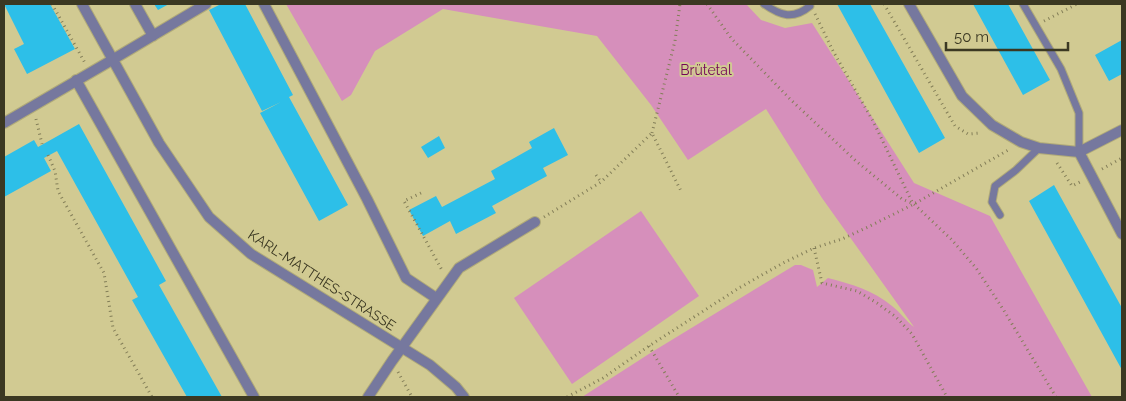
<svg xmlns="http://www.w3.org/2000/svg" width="1126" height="401" font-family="Raleway,sans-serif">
  <rect width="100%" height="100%" fill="#d1ca92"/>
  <path fill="#d68fbb" d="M 286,4 L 746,4 L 761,20 L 785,28 L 812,23 L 914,183 L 990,216 L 1092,397 L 582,397 L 652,352 L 795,265 L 801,265 L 813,270 L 817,287 L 828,278 C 851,284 873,290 892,306 C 900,312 907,322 914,327 L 822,198 L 766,109 L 688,160 L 651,105 L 597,36 L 443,9 L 375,51 L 351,95 L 342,101 Z
    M 641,211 L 699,296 L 572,384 L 514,298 Z"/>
  <path fill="#2dbfe8" d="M 4,4 L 50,4 L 75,49 L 27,74 L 14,49 L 24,44 Z
    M 154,4 L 169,4 L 158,10 Z
    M 221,4 L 245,4 L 293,95 L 289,97 L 348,205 L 319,221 L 260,113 L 281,102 L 262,111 L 209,10 Z
    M 837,4 L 870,4 L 945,138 L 919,153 Z
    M 973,4 L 1008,4 L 1050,80 L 1023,95 Z
    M 1122,40 L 1122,74 L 1109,81 L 1095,55 Z
    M 79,124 L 166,281 L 159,285 L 222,397 L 187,397 L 132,300 L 138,297 L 57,151 L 44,158 L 51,171 L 4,197 L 4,157 L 34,140 L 38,147 Z
    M 554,128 L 568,155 L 543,168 L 547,176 L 492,206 L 496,213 L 456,234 L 450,221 L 423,236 L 409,210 L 436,196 L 442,207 L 495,179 L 491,171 L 532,148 L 529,142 Z
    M 439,136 L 445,148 L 428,158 L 421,147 Z
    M 1054,185 L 1122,308 L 1122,370 L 1029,201 Z"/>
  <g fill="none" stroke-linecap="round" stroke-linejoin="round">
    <g stroke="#b0aa79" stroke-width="9">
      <path id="service" d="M 764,4 C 781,16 793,20 810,6 L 809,4
        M 1023,4 L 1061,69 L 1079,113 L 1079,152
        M 1000,215 L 992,202 L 995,186 L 1016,170 L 1039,148"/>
    </g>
    <g stroke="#b0aa79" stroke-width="12">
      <path id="minor" d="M 82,4 L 159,143 L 209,217 L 251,254 L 430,365 L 456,387 L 464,397
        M 135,4 L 153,36
        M 264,4 L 367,199 L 406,278 L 436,298
        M 909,4 L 962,96 L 992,125 L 1021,142 L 1039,148 L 1079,152 L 1122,130
        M 76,80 L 254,397
        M 4,123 L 112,60 L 206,4
        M 1079,152 L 1122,234
        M 368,397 L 392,361 L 459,268 L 535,222"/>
    </g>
    <path stroke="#837e58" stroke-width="3" stroke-dasharray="1 4" stroke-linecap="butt" d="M 52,4 L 85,63
      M 707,4 L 731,38 L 791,100 L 856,161 L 902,199 L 914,204 L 952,240 L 976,268 L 1003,309 L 1056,397
      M 884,4 L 955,126 L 968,134 L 981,133
      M 815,14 L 833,51 L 873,121 L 913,204
      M 1044,21 L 1077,4
      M 36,119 L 42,144
      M 652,133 L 675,41 L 680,4
      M 48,155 L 55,171 L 58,191 L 104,273 L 113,328 L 152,397
      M 1057,163 L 1072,186 L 1082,181
      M 1102,169 L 1122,158
      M 596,175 L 601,182
      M 421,193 L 404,201 L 443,272
      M 544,217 L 601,182 L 652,133 L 681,191
      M 814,248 L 822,283 L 857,291 L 877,303 L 896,317 L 912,334 L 947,397
      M 649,346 L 678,395
      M 398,372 L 412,397
      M 567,397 L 603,378 L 649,346 L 739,288 L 783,263 L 814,248 L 842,239 L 868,227 L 914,204 L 1010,149"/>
    <use href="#service" stroke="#76789e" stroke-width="7"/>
    <use href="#minor" stroke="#76789e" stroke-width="10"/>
  </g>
  <g text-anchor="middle" stroke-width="4" stroke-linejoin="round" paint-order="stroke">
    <g font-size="14" fill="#740559" stroke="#d1ca92">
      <text x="706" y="75">Brütetal</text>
    </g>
    <g font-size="14" fill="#3b3822" stroke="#d1ca92">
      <text transform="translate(322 280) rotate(33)" y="5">KARL-MATTHES-STRASSE</text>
    </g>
  </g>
  <rect width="1126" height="401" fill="none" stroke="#3b3822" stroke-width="10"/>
  <path d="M946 42v8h122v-8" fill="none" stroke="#3b3822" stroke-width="2.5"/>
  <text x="954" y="42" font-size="15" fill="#3b3822" stroke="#d1ca92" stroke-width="4" paint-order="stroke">50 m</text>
</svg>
